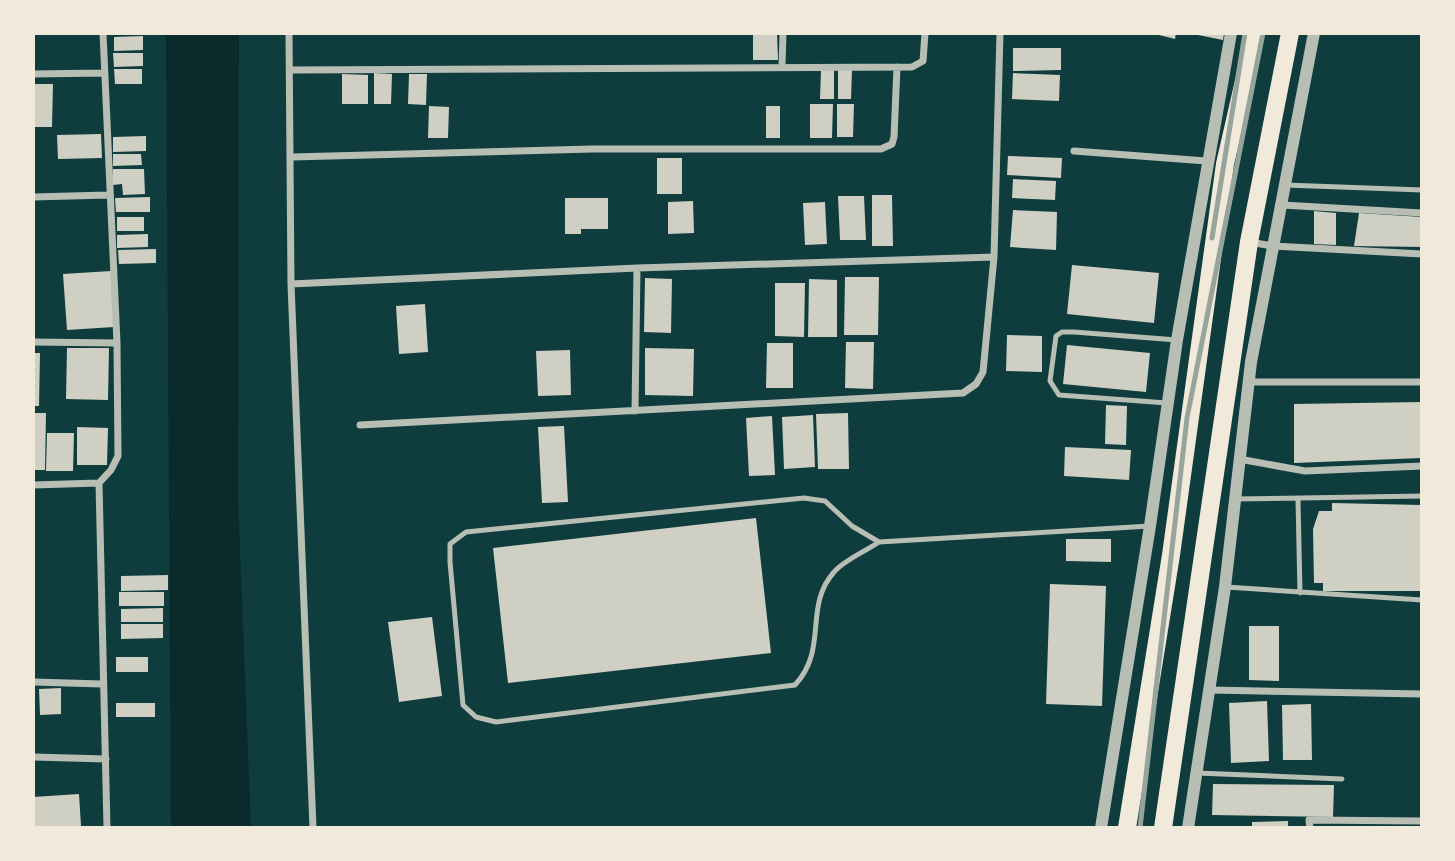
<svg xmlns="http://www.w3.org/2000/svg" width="1455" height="861" font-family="Arial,sans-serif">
  <rect width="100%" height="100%" fill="#0f3d3e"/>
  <path fill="#0a2a2b" d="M 166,33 L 239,33 L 238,499 L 251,828 L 171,828 Z"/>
  <path fill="#cfcfc3" d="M 753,33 L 777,33 L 778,60 L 753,60 Z
    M 1151,33 L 1176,33 L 1175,39 Z
    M 1188,33 L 1224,33 L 1223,40 Z
    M 143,36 L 143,50 L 114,51 L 114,37 Z
    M 1013,48 L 1061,48 L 1061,70 L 1013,71 Z
    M 113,53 L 143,53 L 143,66 L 114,67 Z
    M 114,69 L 142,69 L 142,84 L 115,84 Z
    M 821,70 L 834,70 L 834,99 L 820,99 Z
    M 838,70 L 852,70 L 851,99 L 838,99 Z
    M 374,73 L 392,74 L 391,104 L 374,104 Z
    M 1013,73 L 1060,75 L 1059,101 L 1012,99 Z
    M 342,74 L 368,75 L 368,104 L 342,104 Z
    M 409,74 L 427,74 L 426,105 L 408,104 Z
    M 33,84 L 53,84 L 52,127 L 33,127 Z
    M 810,104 L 833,104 L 832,138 L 810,138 Z
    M 837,104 L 854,104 L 853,137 L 837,137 Z
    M 429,106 L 449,107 L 448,138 L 428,138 Z
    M 766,106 L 780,106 L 780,138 L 766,138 Z
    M 101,134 L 102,158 L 58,159 L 57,135 Z
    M 146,136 L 146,151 L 113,152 L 113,137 Z
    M 113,154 L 141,154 L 142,165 L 113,166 Z
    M 1008,156 L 1062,158 L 1061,178 L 1007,175 Z
    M 657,158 L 682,158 L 682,194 L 657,194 Z
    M 113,169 L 144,169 L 145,194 L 123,195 L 122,184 L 113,185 Z
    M 1013,179 L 1056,181 L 1055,200 L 1012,198 Z
    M 872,195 L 892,195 L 893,246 L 872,246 Z
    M 838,196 L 864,196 L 866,240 L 840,240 Z
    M 150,197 L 150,212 L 116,212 L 115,198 Z
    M 565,198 L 608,198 L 608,229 L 581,229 L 581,234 L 565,234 Z
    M 693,201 L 694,233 L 668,234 L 668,202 Z
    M 825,202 L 827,244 L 805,245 L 803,203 Z
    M 1013,210 L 1057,212 L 1056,250 L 1010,247 Z
    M 1314,211 L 1336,213 L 1336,245 L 1314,244 Z
    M 1359,213 L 1422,217 L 1422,247 L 1354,246 Z
    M 117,217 L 144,217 L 144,231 L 117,231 Z
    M 148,234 L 148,247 L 117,248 L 117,235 Z
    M 156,249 L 156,263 L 119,264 L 118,250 Z
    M 1072,265 L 1159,273 L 1154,323 L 1067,314 Z
    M 111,271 L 114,327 L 67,330 L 63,274 Z
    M 845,277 L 879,277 L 878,335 L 844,335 Z
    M 645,278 L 672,279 L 671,333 L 644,332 Z
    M 809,279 L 837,280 L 837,337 L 808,337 Z
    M 775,283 L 805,283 L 804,337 L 775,336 Z
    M 425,304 L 428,352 L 399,354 L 396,306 Z
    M 1007,335 L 1042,336 L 1042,372 L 1006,371 Z
    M 846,342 L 874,342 L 873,389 L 845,388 Z
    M 767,343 L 793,343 L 793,388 L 766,388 Z
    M 1067,345 L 1150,353 L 1146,392 L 1063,384 Z
    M 67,348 L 109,348 L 108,400 L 66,399 Z
    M 645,348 L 694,349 L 693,396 L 645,395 Z
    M 570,350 L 571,395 L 538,396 L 536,351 Z
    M 33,353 L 40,353 L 39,406 L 33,406 Z
    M 1422,402 L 1422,458 L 1294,463 L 1294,404 Z
    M 1106,405 L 1127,406 L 1126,445 L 1105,444 Z
    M 33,413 L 46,413 L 45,470 L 33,470 Z
    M 848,413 L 849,469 L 818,469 L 816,414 Z
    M 813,415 L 815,467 L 784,469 L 782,417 Z
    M 772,416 L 775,475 L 749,476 L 746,418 Z
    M 564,426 L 568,502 L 542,503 L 538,427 Z
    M 77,427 L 108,428 L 107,465 L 77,465 Z
    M 47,433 L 74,433 L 73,471 L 46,471 Z
    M 1065,447 L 1131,450 L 1129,480 L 1064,476 Z
    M 1332,503 L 1422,505 L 1422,591 L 1323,591 L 1323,583 L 1314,583 L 1313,529 L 1319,511 L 1332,511 Z
    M 756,518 L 771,653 L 508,683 L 493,548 Z
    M 1066,539 L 1111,539 L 1111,562 L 1066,561 Z
    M 168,575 L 168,590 L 121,591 L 121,576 Z
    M 1050,584 L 1106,586 L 1102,706 L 1046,704 Z
    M 119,592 L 164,592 L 164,606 L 119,606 Z
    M 163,608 L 163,622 L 121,622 L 121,609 Z
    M 432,617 L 442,696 L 399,702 L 388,622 Z
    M 121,624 L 163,624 L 163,638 L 121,639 Z
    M 1249,626 L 1279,626 L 1279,681 L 1249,680 Z
    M 116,657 L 148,657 L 148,672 L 116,672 Z
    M 61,688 L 61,714 L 40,715 L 39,689 Z
    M 1267,701 L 1269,761 L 1231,763 L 1229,703 Z
    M 116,703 L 155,703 L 155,717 L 116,717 Z
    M 1311,704 L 1312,760 L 1283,760 L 1282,705 Z
    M 1213,784 L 1334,785 L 1333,817 L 1212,815 Z
    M 79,794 L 81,826 L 33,828 L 33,797 Z
    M 1288,821 L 1288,828 L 1252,828 L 1252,822 Z"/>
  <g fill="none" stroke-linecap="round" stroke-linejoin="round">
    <path stroke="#b8beb3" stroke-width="5" d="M 1285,185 L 1422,190
      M 1167,403 L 1059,395 L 1050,381 L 1056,336 L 1062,332 L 1074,332 L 1177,340
      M 1234,499 L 1422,496
      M 1298,500 L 1300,593
      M 879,542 C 866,551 844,560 834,572 C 803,607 829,648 795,685 L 496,722 L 476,717 L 463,705 L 450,562 L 450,544 L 466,532 L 804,498 L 825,501 L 852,526 L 879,542 L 1150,526
      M 1226,587 L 1422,600
      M 1197,773 L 1342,779"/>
    <path stroke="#b8beb3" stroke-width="7" d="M 289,33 L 291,284 L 313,828
      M 782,66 L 783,33
      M 290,70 L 912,67 L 923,61 L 925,33
      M 33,74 L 103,73
      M 1074,151 L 1206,161
      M 292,157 L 592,149 L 881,149 L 892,144 L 894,137 L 897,67
      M 33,197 L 108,195
      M 1282,205 L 1422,213
      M 1249,242 L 1273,246 L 1422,254
      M 291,284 L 637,268 L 994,257 L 1000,33
      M 33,342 L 117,343
      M 1249,382 L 1422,382
      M 635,411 L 637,268
      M 360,425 L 963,393 L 976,384 L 983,372 L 994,257
      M 1239,459 L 1305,471 L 1422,466
      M 99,483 L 111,470 L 118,456 L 117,343 L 103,33
      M 99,483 L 107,828
      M 33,485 L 99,483
      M 33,682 L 102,684
      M 1210,690 L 1422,694
      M 33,757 L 106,759
      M 1310,828 L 1309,820 L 1422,821"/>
    <path stroke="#b8beb3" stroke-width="12" d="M 1101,828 L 1150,526 L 1177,340 L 1231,33
      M 1188,828 L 1225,587 L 1251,362 L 1314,33"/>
    <path stroke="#f1e9da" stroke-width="18" d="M 1127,828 L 1171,555 L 1225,164 L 1255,33
      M 1163,828 L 1249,242 L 1290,33"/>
    <path stroke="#97a49c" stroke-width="5" d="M 1212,238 L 1245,33
      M 1140,828 L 1187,418 L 1263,33"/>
  </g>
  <rect width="1455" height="861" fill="none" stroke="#f1e9da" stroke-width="70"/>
</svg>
